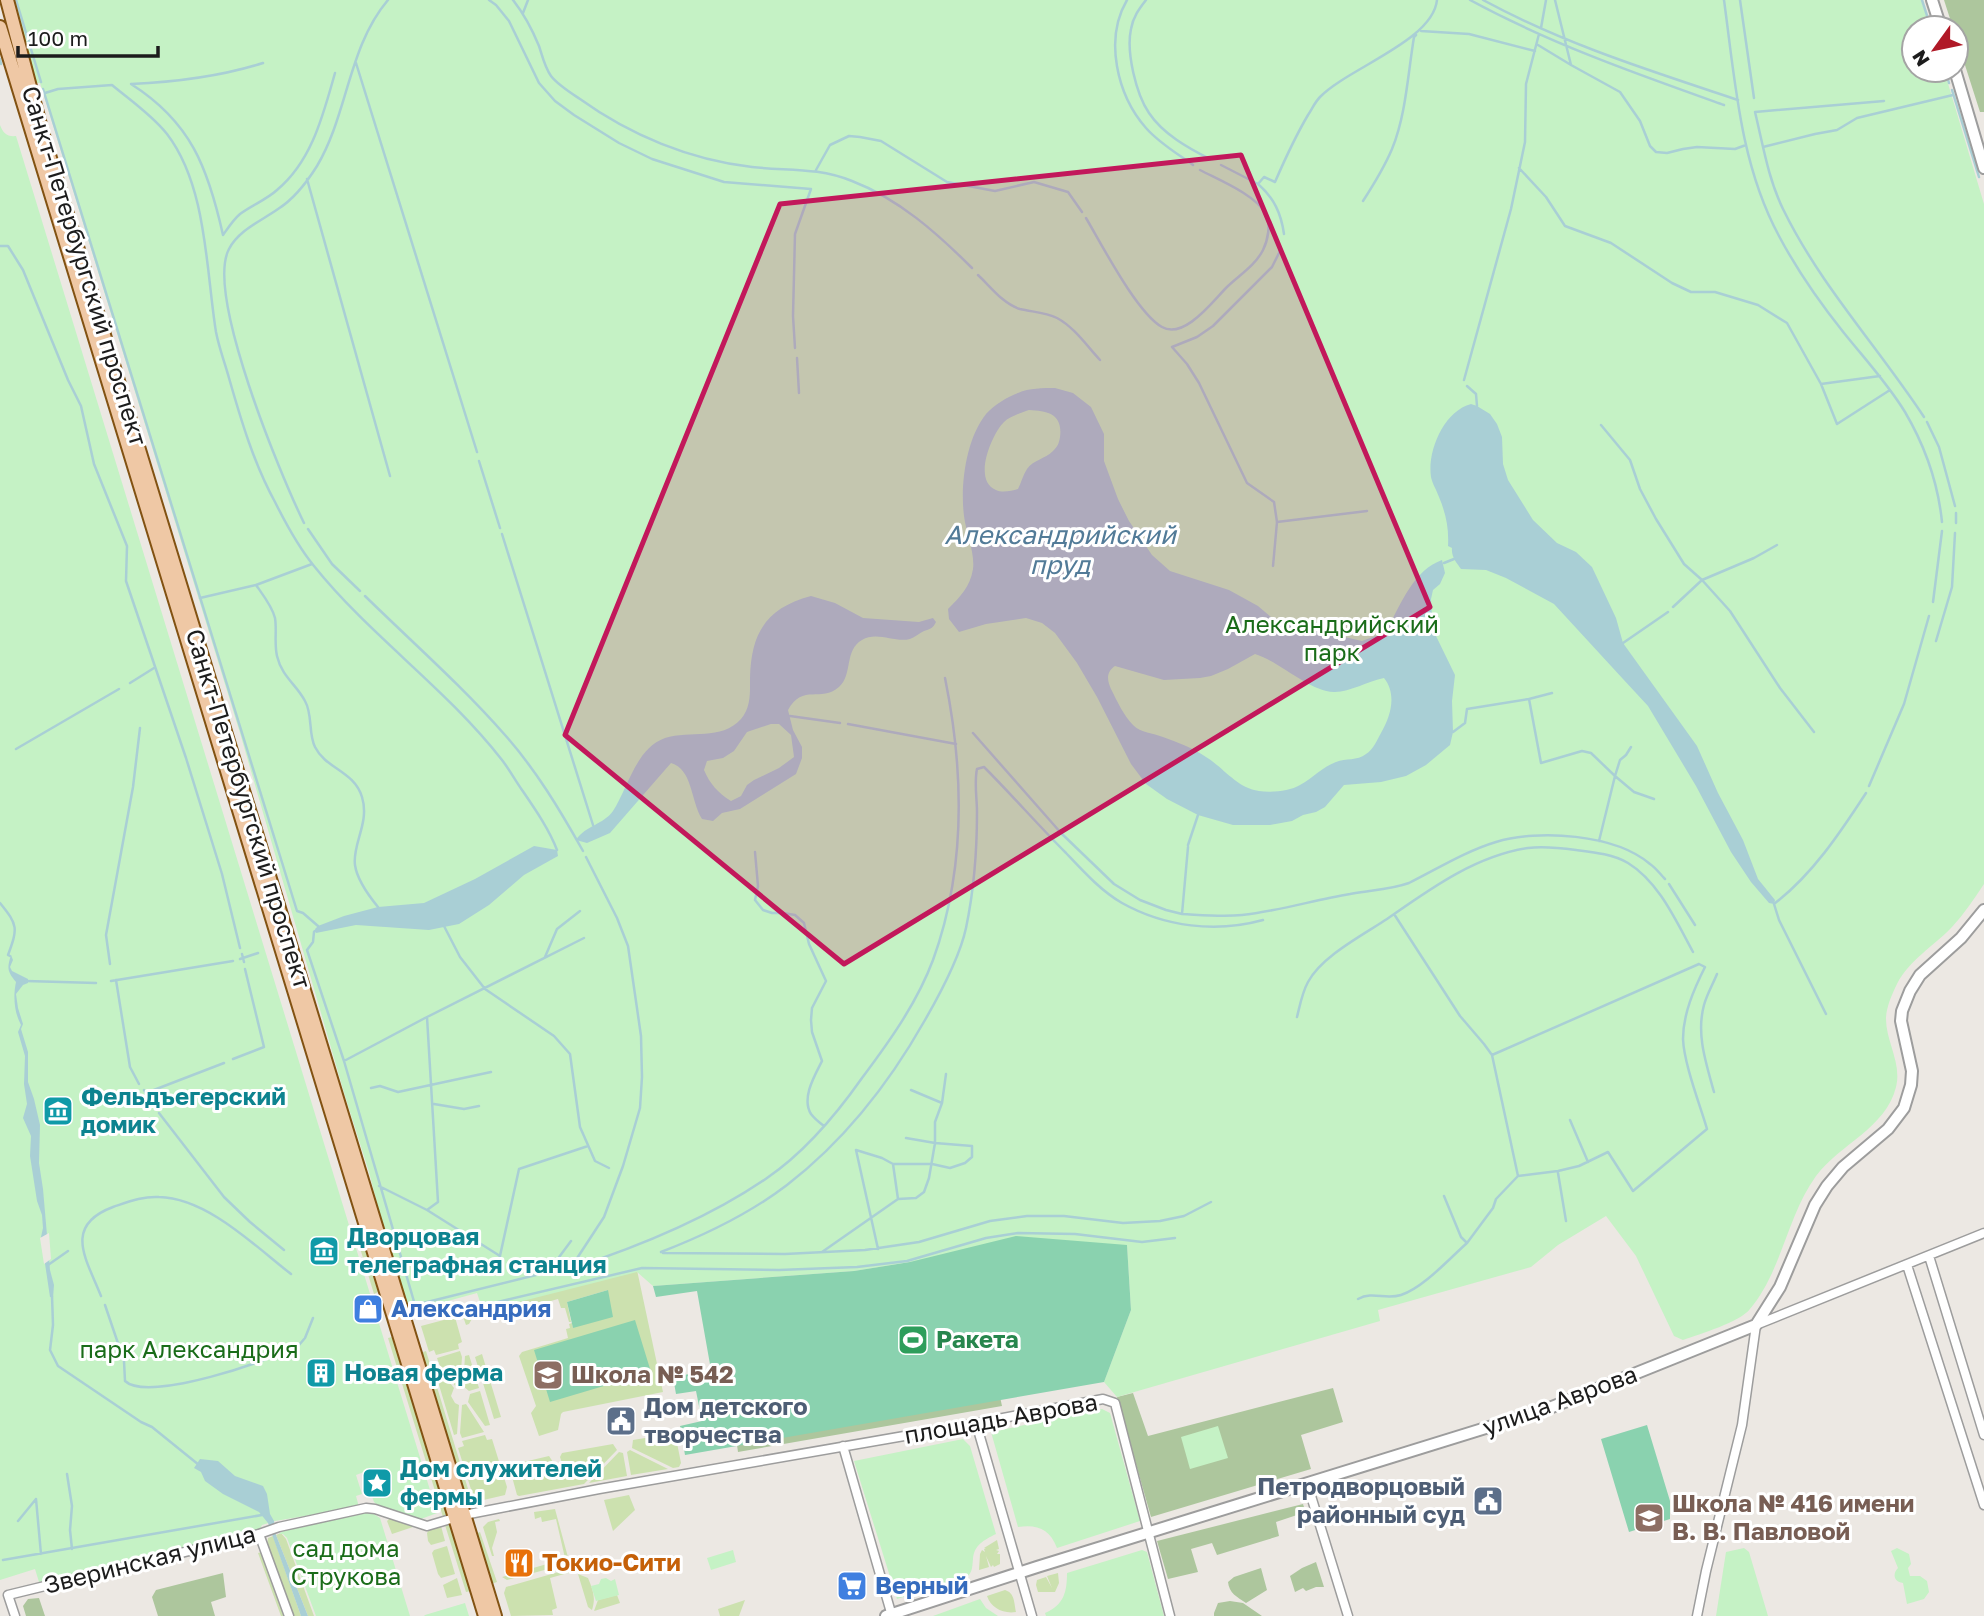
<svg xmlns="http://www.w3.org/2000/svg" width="1984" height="1616" font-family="'Golos Text',sans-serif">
  <rect width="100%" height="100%" fill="#ece8e3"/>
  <path fill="#cce1af" d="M 365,1247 L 378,1292 L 374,1294 L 360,1248 Z
    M 637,1270 L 663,1392 L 563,1412 L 561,1414 L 558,1430 L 539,1436 L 531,1413 L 536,1406 L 519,1356 L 522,1352 L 568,1338 L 566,1329 L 570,1328 L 569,1324 L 572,1323 L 573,1328 L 608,1290 L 567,1302 L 571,1322 L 569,1322 L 565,1308 L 561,1308 L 558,1299 L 519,1310 L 510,1306 L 474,1315 L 469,1324 L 466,1325 L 461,1311 L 461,1308 L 464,1308 L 469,1311 Z
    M 455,1317 L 462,1342 L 458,1344 L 459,1349 L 436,1355 L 434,1350 L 429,1352 L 421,1326 Z
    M 392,1337 L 447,1516 L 443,1517 L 388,1338 Z
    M 426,1351 L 472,1502 L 465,1502 L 420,1353 Z
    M 460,1351 L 462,1357 L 460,1385 L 456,1387 L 439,1364 L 437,1358 Z
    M 482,1354 L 501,1417 L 494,1419 L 475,1357 Z
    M 469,1355 L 479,1388 L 469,1391 L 463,1386 L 465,1356 Z
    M 433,1365 L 436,1365 L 454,1388 L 451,1396 L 455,1403 L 459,1405 L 457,1434 L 454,1435 Z
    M 480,1391 L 490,1425 L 485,1426 L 468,1402 L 470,1394 Z
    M 466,1404 L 484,1432 L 462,1438 L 460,1433 L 462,1405 Z
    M 675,1433 L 681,1463 L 679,1467 L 673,1468 L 632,1448 L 633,1440 Z
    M 485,1435 L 487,1440 L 492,1439 L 507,1487 L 505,1495 L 475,1502 L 458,1448 L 464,1446 L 462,1441 Z
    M 613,1444 L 617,1450 L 584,1484 L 519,1496 L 517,1495 L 511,1473 L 515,1464 L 549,1456 L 553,1462 L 551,1464 L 554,1472 L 564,1469 L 560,1457 L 562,1453 Z
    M 630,1450 L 668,1469 L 631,1475 L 627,1452 Z
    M 619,1452 L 623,1453 L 627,1476 L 589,1483 Z
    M 629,1495 L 635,1510 L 613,1531 L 604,1500 Z
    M 555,1509 L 569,1561 L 568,1563 L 556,1567 L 555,1566 L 560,1564 L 559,1561 L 565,1558 L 556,1519 L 542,1522 L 541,1517 L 535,1519 L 534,1512 Z
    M 390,1518 L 413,1524 L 413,1527 L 392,1534 L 387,1521 Z
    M 499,1519 L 500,1521 L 495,1522 L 497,1532 L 492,1548 L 494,1556 L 492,1556 L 483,1527 L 488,1522 Z
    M 450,1524 L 471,1591 L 466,1592 L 445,1525 Z
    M 441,1526 L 445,1541 L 431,1545 L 428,1541 L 427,1533 L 429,1530 Z
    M 480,1532 L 497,1582 L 491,1584 L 475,1534 Z
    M 281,1533 L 286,1539 L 314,1616 L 308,1616 L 276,1535 Z
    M 273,1536 L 301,1616 L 293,1616 L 267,1546 L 268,1538 Z
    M 997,1540 L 999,1549 L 996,1550 L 999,1551 L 997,1554 L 1000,1554 L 1000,1564 L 994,1567 L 993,1565 L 991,1567 L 986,1556 L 989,1567 L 979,1570 L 980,1554 L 982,1550 L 985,1552 L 984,1549 L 986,1549 L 984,1548 Z
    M 447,1546 L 455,1574 L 441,1578 L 438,1574 L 432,1553 L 434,1550 Z
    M 262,1552 L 286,1616 L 281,1616 L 258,1553 Z
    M 547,1564 L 552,1568 L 507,1580 L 502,1577 Z
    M 569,1569 L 572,1571 L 572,1574 L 568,1573 L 550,1578 L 557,1608 L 552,1610 L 553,1615 L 511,1616 L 504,1593 L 506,1587 Z
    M 1058,1573 L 1059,1583 L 1055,1592 L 1038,1592 L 1036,1585 L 1037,1580 L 1046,1577 L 1052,1588 L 1047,1576 Z
    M 578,1574 L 588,1578 C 593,1590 596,1598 592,1610 L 588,1607 Z
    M 457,1578 L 462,1595 L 447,1598 L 443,1585 Z
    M 1005,1590 C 1015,1593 1014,1603 1016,1612 C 1003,1614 991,1608 987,1596 Z
    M 617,1595 L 620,1603 L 594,1611 L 598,1600 Z
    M 745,1600 L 739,1616 L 720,1616 L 718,1609 Z"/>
  <path fill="#adc69d" d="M 1944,0 L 1984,0 L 1984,112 L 1980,112 L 1956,37 L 1956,28 L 1953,28 Z
    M 1333,1388 L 1343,1422 L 1301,1435 L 1311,1469 L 1151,1517 L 1117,1397 L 1133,1393 L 1148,1436 Z
    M 999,1392 L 1002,1406 L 738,1452 L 736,1438 Z
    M 1303,1504 L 1309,1523 L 1300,1524 L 1297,1515 L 1276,1522 L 1279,1536 L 1217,1555 L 1212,1543 L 1191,1549 L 1198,1572 L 1168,1579 L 1157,1541 Z
    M 1316,1562 L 1324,1587 L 1316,1587 L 1306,1591 L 1303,1588 L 1295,1592 L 1290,1576 L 1302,1568 Z
    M 1261,1568 L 1267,1590 L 1246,1603 C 1237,1597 1229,1593 1228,1582 L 1234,1577 Z
    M 223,1573 L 226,1597 L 211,1602 L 215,1616 L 158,1616 L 152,1597 L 156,1590 Z
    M 39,1598 L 45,1616 L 26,1616 L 23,1606 L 28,1599 Z
    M 1230,1601 L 1243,1603 L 1262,1616 L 1214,1616 L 1214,1613 L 1218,1603 Z"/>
  <path fill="#c5f2c5" d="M 14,0 L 1921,0 L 1930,28 L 1914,28 L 1914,70 L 1944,70 L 1984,204 L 1984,884 C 1974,899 1964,914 1952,927 C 1934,946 1909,960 1897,984 C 1892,994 1886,1008 1886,1019 C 1886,1042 1902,1063 1896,1087 C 1886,1128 1840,1144 1816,1176 C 1787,1216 1782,1271 1750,1309 C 1740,1322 1700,1334 1683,1340 L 1674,1336 L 1636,1256 L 1606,1216 L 1558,1245 L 1531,1267 L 1378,1310 L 1380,1321 L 1117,1397 L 1104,1382 L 1131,1310 L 1127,1245 L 910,1262 L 854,1271 L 653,1286 L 637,1272 L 483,1311 L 477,1293 L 415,1310 L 408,1308 L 382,1223 L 369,1172 L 345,1096 L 240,733 L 40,83 L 36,83 Z
    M 0,125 C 3,133 7,137 16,136 L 437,1513 L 421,1519 L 381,1508 L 374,1502 L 370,1491 L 367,1492 L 364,1482 L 367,1480 L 364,1472 L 356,1475 L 362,1494 L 356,1496 L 359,1507 L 275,1521 L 262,1525 L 260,1529 L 39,1582 L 35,1569 L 0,1580 Z
    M 1102,1409 L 1110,1413 L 1140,1521 L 1057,1548 C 1050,1529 1037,1524 1018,1527 L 991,1432 Z
    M 1218,1426 L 1228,1458 L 1190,1469 L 1181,1437 Z
    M 963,1439 L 970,1446 L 996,1534 C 984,1540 974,1545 973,1559 C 972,1567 973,1570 968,1576 L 897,1599 L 854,1461 Z
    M 369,1511 L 380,1518 L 410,1616 L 316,1616 L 287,1538 L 283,1534 L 279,1534 L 284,1529 Z
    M 1744,1548 L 1749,1552 L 1768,1616 L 1716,1616 L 1726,1552 Z
    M 1897,1548 L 1909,1554 L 1911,1564 L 1908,1568 L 1910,1576 L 1920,1576 L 1927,1581 L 1929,1592 L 1924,1599 L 1907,1604 L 1903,1583 C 1894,1582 1892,1574 1898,1568 L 1891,1551 Z
    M 733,1550 L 736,1562 L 711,1570 L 707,1558 Z
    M 1142,1550 L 1147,1552 L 1164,1616 L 1046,1616 L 1045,1613 C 1064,1605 1067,1592 1067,1573 Z
    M 606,1578 L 611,1581 L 615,1579 L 619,1595 L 596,1601 L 591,1586 L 599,1584 L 601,1579 Z
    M 980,1599 L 986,1608 L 998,1616 L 933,1616 Z
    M 465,1603 L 469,1616 L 424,1616 L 425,1615 Z"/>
  <path fill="#8ad2af" d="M 1016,1236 L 1127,1245 L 1131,1310 L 1104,1382 L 685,1455 L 680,1426 L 702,1421 L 696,1391 L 676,1394 L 673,1377 L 711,1370 L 697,1291 L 656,1297 L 653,1286 L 854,1271 L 910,1262 Z
    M 608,1290 L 613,1317 L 573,1328 L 567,1302 Z
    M 635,1320 L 651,1372 L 550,1402 L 534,1350 Z
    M 1647,1425 L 1670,1501 L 1670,1519 L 1629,1532 L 1601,1439 Z"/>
  <path fill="#a9cfd5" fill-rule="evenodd" d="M 1055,388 L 1073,393 L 1091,407 L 1104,434 L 1104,461 L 1118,499 L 1129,521 L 1152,555 L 1170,571 L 1229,590 L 1258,606 L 1271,617 L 1286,622 L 1303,625 L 1318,625 L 1336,635 L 1362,641 L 1381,634 L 1388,628 C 1401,603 1414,570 1442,560 L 1445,573 L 1440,584 L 1433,590 L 1431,599 L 1432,619 L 1436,636 L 1455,675 L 1452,701 L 1453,732 L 1450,745 L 1426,765 L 1406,776 L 1381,782 L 1344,785 L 1325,807 L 1316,812 L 1303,815 L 1292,821 L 1270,825 L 1233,825 L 1198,815 L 1167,799 L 1146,784 L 1131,764 L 1097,697 L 1077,663 L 1055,633 L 1042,623 L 1026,618 L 986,624 L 959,632 L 949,619 L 948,609 C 960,597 970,587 973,569 C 975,552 966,533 964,516 C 960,485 966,439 986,414 C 994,405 1007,397 1018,393 C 1029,388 1043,388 1055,388 ZM 1029,410 C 1048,411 1063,414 1060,437 C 1059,443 1058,446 1053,451 C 1045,459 1033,460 1027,469 C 1023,475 1021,483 1018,489 C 1011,491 1002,493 996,490 C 972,480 992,434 1004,422 C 1010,416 1021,413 1029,410 ZM 1255,654 C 1279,661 1311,693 1335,692 C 1350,692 1368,681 1384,678 C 1397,694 1391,716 1381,733 C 1377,740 1373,750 1366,754 C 1357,761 1346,758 1336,762 C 1322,767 1313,778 1300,785 C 1290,791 1271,793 1259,791 C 1237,788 1224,768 1206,757 C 1193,748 1177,742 1163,737 C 1153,733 1141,733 1133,725 C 1124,716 1117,701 1111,689 C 1107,680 1106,672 1115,666 L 1164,680 L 1200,678 L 1211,676 L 1228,669 Z
    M 1471,404 L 1477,406 L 1490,414 L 1497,424 L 1502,437 L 1503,464 L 1508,480 L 1533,520 L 1557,543 L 1576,552 L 1592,567 L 1616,618 L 1623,643 L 1697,746 L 1718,793 L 1743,840 L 1758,879 L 1775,900 L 1774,904 L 1769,903 L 1751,882 L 1731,852 L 1696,786 L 1648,706 L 1623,679 L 1554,604 L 1506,578 L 1486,570 L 1461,569 C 1457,563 1451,557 1452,548 L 1448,546 C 1449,528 1446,514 1439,497 C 1437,491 1432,483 1431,477 C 1427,451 1444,411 1471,404 Z
    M 811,596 L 835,603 L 863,618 L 919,622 L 933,618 L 936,622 C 933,628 931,629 924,631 C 920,633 915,637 910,639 C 895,643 877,631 862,640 C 844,650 853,675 839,687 C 821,703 803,683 788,710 L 793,730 L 802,747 L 802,758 L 796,774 L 740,809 L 722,813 L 713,821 L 702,819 C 690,799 693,770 671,763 L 610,833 L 587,843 L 576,840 C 586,825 603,825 613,811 C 628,788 636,748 665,738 C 690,730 721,741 741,719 C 751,707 750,693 750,678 C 751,633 766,608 811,596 ZM 771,724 L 779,724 L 791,735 L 794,757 L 779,768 L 754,780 L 747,785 L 741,796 L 731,801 C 718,793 710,784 704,770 L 707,761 L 723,758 L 734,751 L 747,732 Z
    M 534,846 L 557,850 L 558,856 L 524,875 L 489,905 L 459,924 L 429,930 L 356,925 L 316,933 L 315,929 L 318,926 L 344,916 L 378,907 L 424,903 L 475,879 Z
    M 11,955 L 13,960 L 10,967 L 12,971 L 28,979 L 28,983 L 23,985 L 16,994 L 18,1008 L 23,1024 L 21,1029 L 28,1052 L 28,1082 L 34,1099 L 40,1125 L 39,1163 L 43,1189 L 50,1270 L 54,1285 L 53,1298 L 50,1297 L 41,1237 L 43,1228 L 42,1215 L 37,1201 L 30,1156 L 31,1136 L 23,1118 L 27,1104 L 24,1084 L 25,1056 L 18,1032 L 21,1025 C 14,1012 13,996 16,982 C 7,971 7,968 11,955 Z
    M 200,1459 L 218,1461 L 235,1476 L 263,1486 L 267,1494 L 270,1514 L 274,1521 L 276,1535 L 308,1616 L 301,1616 L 268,1523 L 259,1512 L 223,1494 L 205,1481 L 201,1472 L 194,1468 Z"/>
  <path fill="#ece8e3" d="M 49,1233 L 51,1259 L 44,1264 L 40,1238 Z"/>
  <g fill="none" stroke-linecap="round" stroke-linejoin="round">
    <path stroke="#a9cfd5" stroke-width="2.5" d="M 16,0 L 41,82
      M 489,0 L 496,5 L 509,21 L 539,83 L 555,101 L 574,115 L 619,143 L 652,159 L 724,182 L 811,189 L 795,234 L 793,316 L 795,348
      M 513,0 C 524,14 532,29 539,46 C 542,55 545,68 551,76 C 558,85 571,93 580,99 C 630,135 690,160 752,167 C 788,171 817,167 852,181 C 899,199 937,233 972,268
      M 1127,0 C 1104,39 1117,95 1146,128 C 1159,143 1178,154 1193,165
      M 1146,0 C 1139,9 1133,17 1131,29 C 1126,52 1136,94 1149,113 C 1163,134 1188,148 1210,159
      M 1470,0 C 1551,44 1637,74 1724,105
      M 1483,0 C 1564,44 1651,71 1738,100
      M 1724,0 C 1735,80 1740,164 1779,236 C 1797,270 1820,303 1844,333 C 1865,359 1888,384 1905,412 C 1925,446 1938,483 1942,522
      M 1740,0 L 1754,98
      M 1922,0 L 1931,28
      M 523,13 L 528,0
      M 1541,28 L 1546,0
      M 1421,31 L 1469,34 L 1535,51
      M 1538,45 L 1571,65 L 1555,0
      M 0,59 L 1,64
      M 263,63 C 219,77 177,82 131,84 C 191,122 208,168 223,235 C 228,228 233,220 240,214 C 252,205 266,200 277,190 C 312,161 323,115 335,73
      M 356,63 L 477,452
      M 1571,65 L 1620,92 L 1640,121 L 1650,146 L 1656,152 L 1667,153 L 1683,149 L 1697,147 L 1735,149 L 1746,145
      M 1945,70 L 1949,83
      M 43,89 L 297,911 L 303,913 L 318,926
      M 1952,90 L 1979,177
      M 45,93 L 58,89 L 112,85 C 130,100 152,115 167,134 C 207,186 206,270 216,332 C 219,348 225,363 229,378 C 241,420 254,464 275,502 C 285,522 300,549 314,566 C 370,636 446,688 502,760 C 509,769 515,780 522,790 C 535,809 549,829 557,850
      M 1884,101 L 1755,112 C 1763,145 1768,178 1783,209 C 1820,285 1878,347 1924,417
      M 1763,147 L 1815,134 L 1837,130 L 1857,118 L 1953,95
      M 1221,165 L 1258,184 L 1264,177 L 1275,182 C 1285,159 1295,137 1308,115 C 1312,109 1315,102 1320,97 C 1348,68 1433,41 1437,0
      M 1519,168 L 1546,197 L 1565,226 L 1611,243 L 1672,283 L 1691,292 L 1715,292 L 1758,305 L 1787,323 L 1821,384 L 1837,424 L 1890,390
      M 816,170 L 830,145 L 849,136 L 860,137 L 881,141 L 947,182 L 995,191 L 1034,182 L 1068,192 L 1082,212
      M 307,179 L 390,476
      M 1258,184 C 1274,198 1281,213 1284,234
      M 1363,201 C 1374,184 1384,168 1392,149 C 1406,115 1408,73 1414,37 L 1416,35
      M 1086,218 C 1102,245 1137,313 1162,327 C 1184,340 1213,301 1226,288 C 1238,276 1255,266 1263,250 C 1268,240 1271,224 1266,214 C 1256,195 1219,180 1200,170
      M 0,246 L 8,246 L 23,270 L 68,380 L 81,406 L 94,464 L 127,546 L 126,581 L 186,758 L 222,874 L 240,948
      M 978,275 C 990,286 1003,304 1020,309 C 1032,312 1045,312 1057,318 C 1074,327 1087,346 1100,360
      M 797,358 L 799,393
      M 1464,380 L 1511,209 L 1525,142 L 1526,84 L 1539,34
      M 1821,384 L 1880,376
      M 1467,386 L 1476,394 L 1477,406
      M 1927,422 L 1939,447 L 1955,506
      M 1601,425 L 1630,460 L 1640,489 L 1656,519 L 1684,564 L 1702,580 L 1730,611 L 1780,688 L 1814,732
      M 479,461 L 500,528
      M 1956,513 L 1956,523
      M 1277,522 L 1367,511
      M 304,523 C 281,476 205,294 229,249 C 239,230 261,221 278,209 C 294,199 307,182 317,166 C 348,114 348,47 388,0
      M 308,529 L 332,564 L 360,591
      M 502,534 L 593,825
      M 1444,563 L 1454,559
      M 1273,566 L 1277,522 L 1274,502 L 1247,483 L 1199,383 L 1187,364 L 1172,347 L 1197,337 L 1213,326 L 1272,267 L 1280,251
      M 256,585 L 312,564
      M 365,596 C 412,642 462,686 505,735 C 536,770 560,810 583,851
      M 200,598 L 256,585 C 263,595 272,606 275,618 C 277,630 274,643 277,656 C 282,677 296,684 305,701 C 313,715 308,733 315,747 C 326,769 354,771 362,797 C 370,823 352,844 355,865 C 357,880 369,896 378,907
      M 1933,602 L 1942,531
      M 1673,607 L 1702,580 L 1754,558 L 1777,545
      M 1936,641 L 1952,587 L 1955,533
      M 1623,643 L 1668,612
      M 130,683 L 154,668
      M 1529,699 L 1552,693
      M 790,716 L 840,723
      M 848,724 L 956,744
      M 1453,732 L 1465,723 L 1467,709 L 1529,699 L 1541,763 L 1582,751 L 1591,753 L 1615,776 L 1599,841
      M 973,733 L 1061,833 L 1114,884 L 1140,900 L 1166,910 L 1182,914 L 1188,847
      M 1631,747 L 1626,755 L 1620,760 L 1615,776 L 1634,792 L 1654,799
      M 16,749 L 119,689
      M 1869,786 L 1904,704 L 1929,616
      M 1188,845 L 1198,815
      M 755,852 L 758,886 L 755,900 L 763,910 L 772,913 L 783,913 L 795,915 L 804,923 L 809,944 L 826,981 L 812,1008 L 811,1020 L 812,1032 L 822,1061 C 815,1075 801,1098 811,1114 C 814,1118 820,1123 824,1126
      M 1669,884 L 1695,925
      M 0,903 C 18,925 18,928 8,955 L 10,956
      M 1182,914 C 1202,915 1222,917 1242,915 C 1279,911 1314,900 1350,894 C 1370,890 1389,890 1409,883 C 1437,869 1466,851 1496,842 C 1538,829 1615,834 1650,864 C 1656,868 1660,874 1665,879
      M 1394,914 L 1460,1016 L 1484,1044 L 1492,1055 L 1518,1176
      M 444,926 L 460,957 L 485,989 L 554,1036 L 570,1054 L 580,1127 L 595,1161 L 609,1168
      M 315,931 L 314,932 L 313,942 L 307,950 L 344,1061 L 415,1305 L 548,1272 L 571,1241
      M 242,954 L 244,962
      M 545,957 L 557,929 L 580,911
      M 240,959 L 258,953
      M 110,964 L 106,935 L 133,787 L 140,728
      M 116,980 L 130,1067 L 139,1084
      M 26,981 L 96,983
      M 111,981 L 233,961
      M 1826,1014 L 1779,920 L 1774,904 C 1812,875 1840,833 1866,793
      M 1297,1017 C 1300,1005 1302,993 1308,982 C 1322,956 1363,935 1387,919 C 1430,889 1475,856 1528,848 C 1544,846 1561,848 1576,850 C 1592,852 1613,854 1628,863 C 1659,882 1676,921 1693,952
      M 233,1059 L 264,1047 L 245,969
      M 344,1061 L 427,1017 L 584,938
      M 371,1088 L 380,1086 L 398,1092 L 491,1072
      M 144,1090 L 155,1107
      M 911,1090 L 942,1103
      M 1714,1092 C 1706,1063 1696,1034 1704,1005 C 1707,994 1713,984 1717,974
      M 146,1093 L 224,1063
      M 434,1104 L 464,1109 L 479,1106
      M 159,1113 L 224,1197 L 250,1222 L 284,1250
      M 1570,1120 L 1588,1162
      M 893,1164 L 898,1199
      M 1558,1173 L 1566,1221
      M 379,1186 L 427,1210 L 438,1202 L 427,1017
      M 1444,1196 L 1461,1237 L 1467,1243 L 1493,1208 L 1496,1199 L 1518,1176 L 1558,1171 L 1579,1166 L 1608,1152 L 1633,1191 L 1707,1129 C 1700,1105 1684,1064 1683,1039 C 1683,1014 1694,989 1705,967 L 1699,964 L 1492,1055
      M 427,1210 L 500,1256
      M 878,1249 L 856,1150 L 882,1158 L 893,1164 L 932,1164 L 950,1168 L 965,1163 L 972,1157 L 972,1146 L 935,1143 L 906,1138
      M 661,1252 C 705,1235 749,1214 787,1185 C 844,1141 890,1082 925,1020 C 940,994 960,956 966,928 C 974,890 977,850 977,812 C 977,798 974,783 977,769 L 984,767 C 1012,795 1038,825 1066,853 C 1083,871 1101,891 1122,903 C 1165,927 1216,933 1263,920
      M 822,1252 L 898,1199 L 916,1198 L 924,1192 L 929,1178 L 935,1143 L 935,1122 L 942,1103 L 946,1074
      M 663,1253 L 785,1254 L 865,1250 L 919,1242 L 990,1221 L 1027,1216 L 1064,1216 L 1123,1223 L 1160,1221 L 1184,1216 L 1211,1202
      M 48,1265 L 68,1251
      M 498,1265 L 519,1169 L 588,1146
      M 570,1269 C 638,1247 709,1218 767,1178 C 805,1152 836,1115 862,1078 C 889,1042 917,1003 933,960 C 966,869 964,771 945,678
      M 570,1269 L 604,1217 L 623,1166 L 640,1108 L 642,1077 L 641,1036 L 628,946 L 617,918 L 586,857
      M 52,1296 L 53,1325 L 50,1350 L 58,1366 L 141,1422 L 152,1427 L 199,1465
      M 101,1296 C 87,1260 62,1226 113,1207 C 128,1202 143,1196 159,1197 C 207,1198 255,1246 291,1274
      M 1358,1299 C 1373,1291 1385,1300 1401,1295 C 1423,1288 1449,1259 1467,1243
      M 105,1305 L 124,1361 L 125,1381 C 148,1403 272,1360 299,1345 L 305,1338 L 313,1318
      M 465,1307 L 468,1309 L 642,1268 L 779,1270 L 857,1267 L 907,1261 L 986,1238 L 1018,1233 L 1075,1234 L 1142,1242 L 1175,1238
      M 67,1474 L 72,1506 L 70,1530 L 72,1549
      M 36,1499 L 41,1554
      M 18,1521 L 36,1499
      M 3,1560 L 262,1515"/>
    <g stroke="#9d9d9d" stroke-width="11">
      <path id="minor" d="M 1929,1256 L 1984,1435
        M 1907,1265 L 1984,1505
        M 976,1423 L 1032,1616
        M 843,1446 L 892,1616
        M 1307,1483 L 1348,1616
        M 464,1515 L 599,1489 L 956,1427 L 1103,1399 L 1115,1403 L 1170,1616
        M 259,1534 L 289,1616
        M 15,1616 L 8,1595 L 259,1534 L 279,1527 L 366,1508 L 375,1509 L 427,1526 L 454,1518
        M 1697,1616 L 1706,1571 L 1742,1425 L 1756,1325 L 1984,1233"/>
    </g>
    <g stroke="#9d9d9d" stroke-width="14">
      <path id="tertiary" d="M 1932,0 L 1941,28
        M 1955,70 L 1984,168
        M 886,1616 L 1037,1567 L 1547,1409 L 1756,1325 L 1780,1287 L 1815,1205 L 1827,1186 L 1843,1167 L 1888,1129 L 1904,1108 L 1911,1085 L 1912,1071 L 1901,1021 L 1902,1011 L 1910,991 L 1920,975 L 1961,938 L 1984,910"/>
    </g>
    <g stroke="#825212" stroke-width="16">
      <path id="primary" d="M 7,0 L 42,132 L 495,1616
        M 0,27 L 485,1616"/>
    </g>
    <use href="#minor" stroke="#fff" stroke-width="8"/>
    <use href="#tertiary" stroke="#fff" stroke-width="10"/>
    <use href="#primary" stroke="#efc8a5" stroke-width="12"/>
  </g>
  <path fill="#c2185b" fill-opacity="0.2" stroke="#c2185b" stroke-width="5" stroke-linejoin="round" d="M 1241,155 L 1430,607 L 844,964 L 565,735 L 780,204 Z"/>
  <defs>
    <g id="museum-square" transform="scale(1.575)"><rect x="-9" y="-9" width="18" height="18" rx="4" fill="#0f9aa8" stroke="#fff"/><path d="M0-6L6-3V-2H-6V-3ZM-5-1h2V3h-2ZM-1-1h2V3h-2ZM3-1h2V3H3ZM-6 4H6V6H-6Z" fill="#fff"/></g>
    <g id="shop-square" transform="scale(1.575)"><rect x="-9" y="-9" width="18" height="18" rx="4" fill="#3f7fe0" stroke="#fff"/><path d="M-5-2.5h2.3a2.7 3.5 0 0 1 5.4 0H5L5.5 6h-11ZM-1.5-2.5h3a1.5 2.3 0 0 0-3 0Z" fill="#fff"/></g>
    <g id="stadium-square" transform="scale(1.575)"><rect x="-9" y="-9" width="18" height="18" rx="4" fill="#2e9e5b" stroke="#fff"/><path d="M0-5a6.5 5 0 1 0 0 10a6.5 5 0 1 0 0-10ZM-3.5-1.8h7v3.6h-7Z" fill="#fff"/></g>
    <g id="building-square" transform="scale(1.575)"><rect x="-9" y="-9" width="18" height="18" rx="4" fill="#0f9aa8" stroke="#fff"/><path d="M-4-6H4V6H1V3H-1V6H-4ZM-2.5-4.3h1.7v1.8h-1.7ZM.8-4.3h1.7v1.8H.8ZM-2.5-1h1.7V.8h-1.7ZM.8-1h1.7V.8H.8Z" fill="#fff"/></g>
    <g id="school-square" transform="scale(1.575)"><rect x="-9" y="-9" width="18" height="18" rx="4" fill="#8d6e63" stroke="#fff"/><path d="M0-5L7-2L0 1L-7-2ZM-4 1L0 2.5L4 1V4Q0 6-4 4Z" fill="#fff"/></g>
    <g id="civic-square" transform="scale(1.575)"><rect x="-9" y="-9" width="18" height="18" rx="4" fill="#5c6f8a" stroke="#fff"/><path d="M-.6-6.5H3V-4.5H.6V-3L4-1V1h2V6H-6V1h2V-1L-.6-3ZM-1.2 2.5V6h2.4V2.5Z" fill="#fff"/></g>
    <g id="sight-square" transform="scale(1.575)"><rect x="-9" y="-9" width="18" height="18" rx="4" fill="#0f9aa8" stroke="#fff"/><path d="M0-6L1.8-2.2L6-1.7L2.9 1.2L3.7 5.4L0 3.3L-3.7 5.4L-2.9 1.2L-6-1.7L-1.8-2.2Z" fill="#fff"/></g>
    <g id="restaurant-square" transform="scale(1.575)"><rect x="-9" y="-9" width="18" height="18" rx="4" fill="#e8710a" stroke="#fff"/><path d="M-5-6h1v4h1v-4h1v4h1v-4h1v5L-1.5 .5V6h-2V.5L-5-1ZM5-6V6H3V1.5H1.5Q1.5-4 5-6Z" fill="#fff"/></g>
    <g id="supermarket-square" transform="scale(1.575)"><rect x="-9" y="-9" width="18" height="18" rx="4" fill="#3f7fe0" stroke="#fff"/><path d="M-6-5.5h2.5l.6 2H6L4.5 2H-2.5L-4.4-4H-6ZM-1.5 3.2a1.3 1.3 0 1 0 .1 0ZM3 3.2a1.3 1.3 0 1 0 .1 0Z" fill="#fff"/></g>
  </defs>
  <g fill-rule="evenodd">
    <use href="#museum-square" x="58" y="1111"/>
    <use href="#museum-square" x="324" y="1251"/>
    <use href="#shop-square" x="368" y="1309"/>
    <use href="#stadium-square" x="913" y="1340"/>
    <use href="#building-square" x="321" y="1373"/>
    <use href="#school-square" x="548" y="1375"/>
    <use href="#civic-square" x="621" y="1421"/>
    <use href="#sight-square" x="377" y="1483"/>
    <use href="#civic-square" x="1488" y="1501"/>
    <use href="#school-square" x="1649" y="1518"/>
    <use href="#restaurant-square" x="519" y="1563"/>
    <use href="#supermarket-square" x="852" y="1586"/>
  </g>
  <g text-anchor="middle" stroke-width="6" stroke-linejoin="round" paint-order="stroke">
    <g font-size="24" fill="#1c1c1c" stroke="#fff">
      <text transform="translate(84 266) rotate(73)" y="8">Санкт-Петербургский проспект</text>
      <text transform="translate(248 809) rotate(73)" y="8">Санкт-Петербургский проспект</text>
      <text transform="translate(1560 1401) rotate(-20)" y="8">улица Аврова</text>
      <text transform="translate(1001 1419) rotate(-10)" y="8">площадь Аврова</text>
      <text transform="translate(150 1560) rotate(-14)" y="8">Зверинская улица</text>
    </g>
    <g font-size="24" fill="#1a6c19" stroke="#fff">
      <text x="1332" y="633">Александрийский<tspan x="1332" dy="28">парк</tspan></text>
      <text x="189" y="1358">парк Александрия</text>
      <text x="346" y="1557">сад дома<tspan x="346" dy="28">Струкова</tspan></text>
    </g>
    <g font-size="24" font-weight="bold" fill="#0d838f" stroke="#fff" text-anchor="start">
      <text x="81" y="1105">Фельдъегерский<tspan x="81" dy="28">домик</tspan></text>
      <text x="347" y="1245">Дворцовая<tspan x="347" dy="28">телеграфная станция</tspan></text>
      <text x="344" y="1381">Новая ферма</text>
      <text x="400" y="1477">Дом служителей<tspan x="400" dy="28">фермы</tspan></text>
    </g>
    <g font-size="24" font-weight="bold" fill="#366cbe" stroke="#fff" text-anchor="start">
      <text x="391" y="1317">Александрия</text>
      <text x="875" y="1594">Верный</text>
    </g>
    <g font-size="24" font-weight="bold" fill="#27864d" stroke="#fff" text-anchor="start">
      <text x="936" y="1348">Ракета</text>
    </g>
    <g font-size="24" font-weight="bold" fill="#785e54" stroke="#fff" text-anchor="start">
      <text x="571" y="1383">Школа № 542</text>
      <text x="1672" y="1512">Школа № 416 имени<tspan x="1672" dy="28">В. В. Павловой</tspan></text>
    </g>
    <g font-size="24" font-weight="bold" fill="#4e5e75" stroke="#fff" text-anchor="start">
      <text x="644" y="1415">Дом детского<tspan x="644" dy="28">творчества</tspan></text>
      <text x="1465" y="1495" text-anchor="end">Петродворцовый<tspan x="1465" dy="28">районный суд</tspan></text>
    </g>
    <g font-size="24" font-weight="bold" fill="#c56008" stroke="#fff" text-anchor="start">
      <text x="542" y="1571">Токио-Сити</text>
    </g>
    <g font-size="26" font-style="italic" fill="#527b98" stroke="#fff">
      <text x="1060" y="544">Александрийский<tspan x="1060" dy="30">пруд</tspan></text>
    </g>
  </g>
  <g transform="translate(1935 49) rotate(237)"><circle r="33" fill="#ffffff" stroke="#a4a4a4" stroke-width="2"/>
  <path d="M0-5L12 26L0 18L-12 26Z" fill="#b01927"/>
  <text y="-10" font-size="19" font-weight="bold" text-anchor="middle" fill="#1c1c1c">N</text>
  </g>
  <path d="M18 46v10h140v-10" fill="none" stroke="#1c1c1c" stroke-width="3.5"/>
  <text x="28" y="46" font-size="21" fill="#1c1c1c" stroke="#ffffff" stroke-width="5" paint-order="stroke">100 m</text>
</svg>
